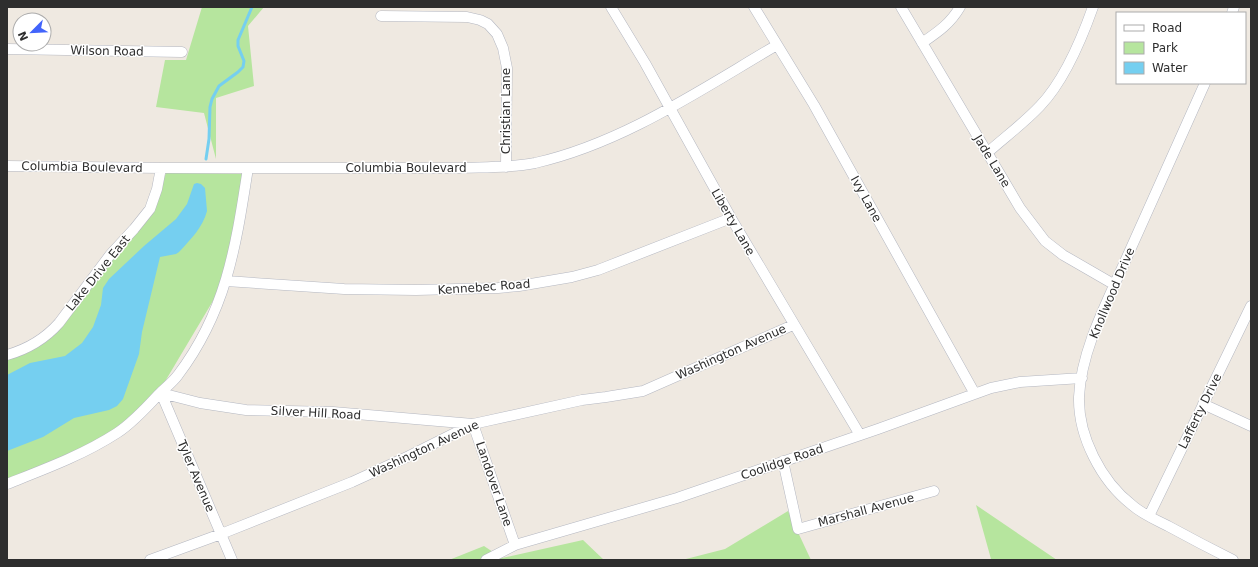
<svg xmlns="http://www.w3.org/2000/svg" width="1258" height="567" font-family="'DejaVu Sans',sans-serif">
  <rect width="100%" height="100%" fill="#efe9e1"/>
  <path fill="#b6e59e" d="M 202,7 L 264,7 L 248,26 L 254,86 L 216,98 L 216,159 L 204,113 L 156,107 L 165,60 L 186,60 Z
    M 166,173 L 249,174 L 226,279 L 154,400 L 87,449 L 7,483 L 7,350 L 34,344 L 148,216 Z
    M 976,505 L 1057,560 L 983,560 L 991,559 Z
    M 788,511 L 811,560 L 682,560 L 725,549 Z
    M 583,540 L 604,560 L 449,560 L 484,546 L 502,558 Z"/>
  <path fill="#75cff0" d="M 197,183 L 201,184 L 205,188 L 207,211 C 203,227 191,239 179,252 L 176,254 L 160,257 L 142,332 L 139,354 L 123,399 L 117,406 L 109,410 L 74,418 L 43,437 L 7,451 L 7,375 L 30,363 L 65,356 L 82,343 L 93,327 L 101,305 L 103,288 L 109,279 L 144,246 L 176,219 L 187,204 L 194,184 Z"/>
  <g fill="none" stroke-linecap="round" stroke-linejoin="round">
    <path stroke="#75cff0" stroke-width="3" d="M 206,159 L 209,139 L 210,107 L 212,99 L 219,86 L 238,72 L 243,67 L 244,61 L 238,46 L 238,40 L 252,7"/>
    <g stroke="#b4b7c1" stroke-width="11">
      <path id="minor" d="M 611,7 L 645,63 L 731,218 L 860,435
        M 754,7 L 814,105 L 975,394
        M 901,7 L 1020,208 L 1045,241 L 1063,255 L 1115,285
        M 1232,13 L 1234,7
        M 381,16 L 467,17 L 480,20 L 488,24 L 497,34 L 503,48 L 507,68 L 506,167
        M 922,43 C 938,32 950,24 960,7
        M 7,49 L 182,52
        M 1205,83 C 1179,141 1153,199 1127,257 C 1108,300 1081,350 1079,397 C 1078,436 1101,481 1132,505 C 1142,514 1156,520 1168,526 C 1190,538 1211,549 1233,560
        M 987,153 C 1005,137 1024,123 1040,106 C 1063,82 1082,38 1093,7
        M 7,166 L 161,168 L 460,168 C 485,167 510,168 535,163 C 623,143 700,90 777,45
        M 226,281 L 344,289 L 416,290 L 498,288 L 519,286 L 572,277 L 598,270 L 731,218
        M 7,355 C 28,349 44,340 59,323 L 110,255 L 134,229 L 150,209 L 157,189 L 161,168
        M 161,393 L 200,403 L 246,410 L 333,412 L 473,424 L 515,545
        M 161,393 L 232,560
        M 1203,404 L 1251,426
        M 783,461 L 798,529 L 934,491
        M 7,484 C 45,469 83,455 117,433 C 131,424 148,406 159,394 C 165,388 173,382 178,375 C 227,310 236,245 248,168
        M 1149,516 L 1251,306
        M 150,560 L 221,534 L 352,482 L 409,456 L 473,424 L 582,400 L 606,397 L 643,391 L 793,325
        M 486,560 L 515,545 L 677,498 L 878,429 L 991,388 L 1020,382 L 1082,378"/>
    </g>
    <use href="#minor" stroke="#fff" stroke-width="10"/>
  </g>
  <g text-anchor="middle" stroke-width="3" stroke-linejoin="round" paint-order="stroke">
    <g font-size="12" fill="#2e2e2e" stroke="#fff">
      <text transform="translate(107 51) rotate(1)" y="4">Wilson Road</text>
      <text transform="translate(506 111) rotate(-90)" y="4">Christian Lane</text>
      <text transform="translate(992 161) rotate(59)" y="4">Jade Lane</text>
      <text transform="translate(82 167) rotate(1)" y="4">Columbia Boulevard</text>
      <text x="406" y="172">Columbia Boulevard</text>
      <text transform="translate(866 199) rotate(61)" y="4">Ivy Lane</text>
      <text transform="translate(733 222) rotate(60)" y="4">Liberty Lane</text>
      <text transform="translate(98 273) rotate(-51)" y="4">Lake Drive East</text>
      <text transform="translate(484 287) rotate(-4)" y="4">Kennebec Road</text>
      <text transform="translate(1112 293) rotate(-67)" y="4">Knollwood Drive</text>
      <text transform="translate(731 352) rotate(-24)" y="4">Washington Avenue</text>
      <text transform="translate(1200 411) rotate(-64)" y="4">Lafferty Drive</text>
      <text transform="translate(316 413) rotate(3)" y="4">Silver Hill Road</text>
      <text transform="translate(424 449) rotate(-25)" y="4">Washington Avenue</text>
      <text transform="translate(782 462) rotate(-19)" y="4">Coolidge Road</text>
      <text transform="translate(196 476) rotate(67)" y="4">Tyler Avenue</text>
      <text transform="translate(494 484) rotate(71)" y="4">Landover Lane</text>
      <text transform="translate(866 510) rotate(-15)" y="4">Marshall Avenue</text>
    </g>
  </g>
  <rect width="1258" height="567" fill="none" stroke="#2e2e2e" stroke-width="16"/>
  <rect x="1116" y="12" width="130" height="72" fill="#ffffff" stroke="#ababab"/>
  <rect x="1124" y="25" width="20" height="6" fill="#ffffff" stroke="#ababab"/>
  <text x="1152" y="32" font-size="12" fill="#2e2e2e">Road</text>
  <rect x="1124" y="42" width="20" height="12" fill="#b6e59e" stroke="#ababab"/>
  <text x="1152" y="52" font-size="12" fill="#2e2e2e">Park</text>
  <rect x="1124" y="62" width="20" height="12" fill="#75cff0" stroke="#ababab"/>
  <text x="1152" y="72" font-size="12" fill="#2e2e2e">Water</text>
  <g transform="translate(32 32) rotate(246)"><circle r="19" fill="#ffffff" stroke="#ababab"/>
  <path d="M0-3L7 15L0 10L-7 15Z" fill="#4264fb"/>
  <text y="-6" font-size="11" font-weight="bold" text-anchor="middle" fill="#2e2e2e">N</text>
  </g>
</svg>
